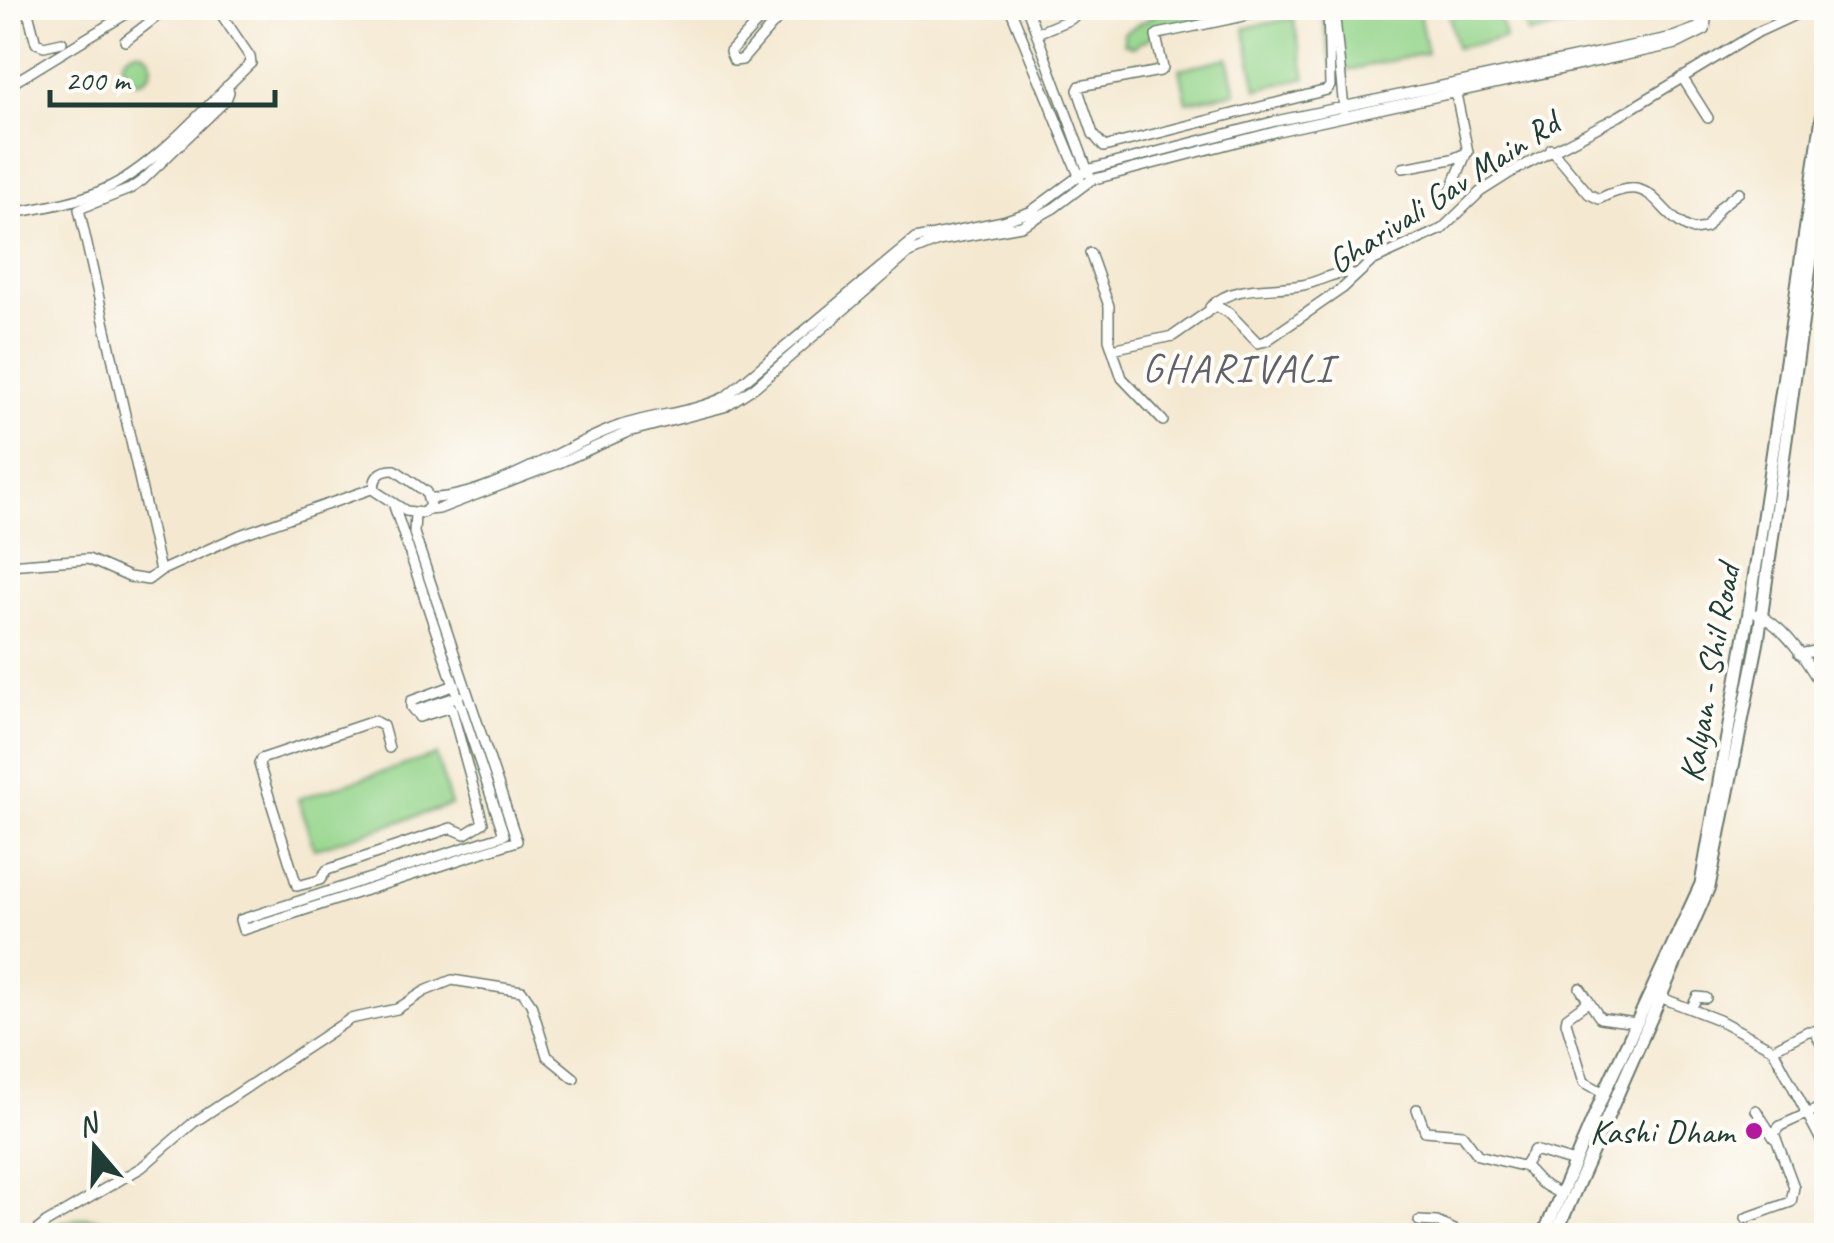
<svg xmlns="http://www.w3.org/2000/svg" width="1834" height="1243" font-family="Caveat,sans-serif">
  <rect width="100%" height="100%" fill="#fdfcf7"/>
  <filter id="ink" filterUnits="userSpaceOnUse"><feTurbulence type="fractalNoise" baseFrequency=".01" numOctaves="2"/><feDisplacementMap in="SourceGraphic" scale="20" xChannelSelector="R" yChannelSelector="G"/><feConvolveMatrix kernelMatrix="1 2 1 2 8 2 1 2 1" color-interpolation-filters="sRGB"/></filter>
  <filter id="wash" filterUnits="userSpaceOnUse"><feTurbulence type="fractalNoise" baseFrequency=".0048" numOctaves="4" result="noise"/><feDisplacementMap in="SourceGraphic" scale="40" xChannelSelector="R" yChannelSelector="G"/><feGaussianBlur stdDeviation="2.25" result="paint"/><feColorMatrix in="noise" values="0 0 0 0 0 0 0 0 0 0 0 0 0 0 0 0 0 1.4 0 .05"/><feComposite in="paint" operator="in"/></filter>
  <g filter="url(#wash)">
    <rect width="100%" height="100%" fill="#f4e8d0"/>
    <path fill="#95d58c" stroke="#5a8960" stroke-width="2.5" d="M 1167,8 L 1265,8 L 1167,28 L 1133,47 L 1124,43 L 1124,33 Z
      M 1382,8 L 1418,8 L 1427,53 L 1334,73 L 1323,20 Z
      M 1448,8 L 1498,8 L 1505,38 L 1456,48 Z
      M 1523,8 L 1574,8 L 1577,24 L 1528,34 Z
      M 1293,18 L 1306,78 L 1257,89 L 1244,28 Z
      M122 66a15 15 0 1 1 30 0a15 15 0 1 1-30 0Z
      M 1228,58 L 1236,92 L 1187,102 L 1180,69 Z
      M 436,755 L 451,805 L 314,849 L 298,799 Z
      M 87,1217 L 112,1222 L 133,1235 L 46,1235 L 62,1223 Z"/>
  </g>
  <g filter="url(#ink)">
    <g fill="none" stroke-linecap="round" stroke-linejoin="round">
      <g stroke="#6a796b" stroke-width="12">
        <path id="minor" d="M 27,8 L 36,43 L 44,46 L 62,42
          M 771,8 L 730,52 L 734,61 L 742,60 L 787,8
          M 1010,8 L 1080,178
          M 1027,8 L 1089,174
          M 1282,8 L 1158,34 L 1156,36 L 1163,68 L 1160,71 L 1080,86 L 1078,90 L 1093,134 L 1104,147 L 1327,90 L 1330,86 L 1328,8
          M 1334,8 L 1344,109
          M 1700,27 L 1700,8
          M 1705,30 L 1707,8
          M 1037,33 L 1071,19 L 1084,8
          M 125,41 L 168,8
          M 1682,77 L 1708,118
          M 8,86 L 136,8
          M 1551,149 L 1589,194 L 1599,199 C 1657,169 1652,213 1693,230 L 1706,228 L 1720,207 L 1739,192
          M 1403,168 L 1452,159 L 1468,152 L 1456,94
          M 1449,195 L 1466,154
          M 8,214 C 40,208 75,203 105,189 C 155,167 210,102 251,63 L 250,57 L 217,8
          M 1090,253 L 1109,306 L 1109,339 L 1122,378 L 1163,421
          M 1210,307 C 1235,283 1271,291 1303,285 C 1324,281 1336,268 1357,275
          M 1112,349 L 1173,336 L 1216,306 L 1229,313 L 1258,343 L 1266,341 L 1343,288 L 1372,261 L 1442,229 L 1480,192 L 1510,173 L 1619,116 L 1758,32 L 1810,8
          M 395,470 L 426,492 L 430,506 L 423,513 L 406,511 L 375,491 C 372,477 382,469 395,470 Z
          M 429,498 C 485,500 565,445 619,426 C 654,414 692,413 725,397 L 915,239 L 1003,221 L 1030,212 L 1087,170 L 1276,121 L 1673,37 L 1697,28
          M 393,503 L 504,835 L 240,920 L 243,930 L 517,841 L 414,533 L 415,513
          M 427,510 L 439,509 L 559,463 L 628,432 L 724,407 L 755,387 L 909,253 L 938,241 L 1021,226 L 1054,208 L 1091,180 L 1278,131 L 1677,44 L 1705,30
          M 8,565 L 88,559 L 129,577 L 148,580 L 160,571 L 240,535 L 374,488
          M 160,571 L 79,209 L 130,189 L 143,180 L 226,100 L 229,92 L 227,86
          M 1757,614 C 1787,627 1810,666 1826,694
          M 1799,654 L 1826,649
          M 455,685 L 411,701 L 411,707 L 414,711 L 459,696
          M 389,748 L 383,726 L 374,721 L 261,759 L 259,764 L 297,886 L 320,880 L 327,870 L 451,828 L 465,834 L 483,823 L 451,707 L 419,717 L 416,710
          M 1580,988 L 1600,1018 L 1636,1023
          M 1657,996 L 1719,1020 L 1773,1049 L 1826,1150
          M 1589,1001 L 1567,1017 L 1566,1022 L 1584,1082 L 1604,1093
          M 1691,1009 L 1697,997 L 1706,998
          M 1773,1049 L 1808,1031 L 1815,1031 L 1826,1055
          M 1417,1109 L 1425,1131 L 1462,1134 L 1478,1155 L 1526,1167 L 1541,1183 L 1560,1194
          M 1756,1110 L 1774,1138
          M 1524,1166 L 1534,1150 L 1574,1162
          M 1746,1218 L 1791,1202 L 1794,1187 L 1774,1133 L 1780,1126 L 1826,1105
          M 1419,1221 L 1437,1222 L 1468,1236
          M 30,1236 L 46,1223 L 142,1167 L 193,1123 L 350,1019 L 397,1009 L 425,991 L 452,980 L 522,991 L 531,1004 L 547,1056 L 574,1078"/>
      </g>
      <g stroke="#6a796b" stroke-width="15">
        <path id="major" d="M 1543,1236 L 1604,1093 L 1701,884 L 1749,612 L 1826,90
          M 1555,1236 L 1709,887 L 1758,641 L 1826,152"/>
      </g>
      <use href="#minor" stroke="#fff" stroke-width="9"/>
      <use href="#major" stroke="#fff" stroke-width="11"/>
    </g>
  </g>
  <circle fill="#b5179e" stroke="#fdfcf7" stroke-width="4" cx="1754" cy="1131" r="10"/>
  <g text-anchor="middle" stroke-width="8" stroke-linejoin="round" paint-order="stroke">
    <g font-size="35" fill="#1f3d34" stroke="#fdfcf7">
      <text transform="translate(1443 192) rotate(-33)" y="12">Gharivali Gav Main Rd</text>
      <text transform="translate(1709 673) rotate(-80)" y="12">Kalyan - Shil Road</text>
    </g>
    <g font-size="35" fill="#1f3d34" stroke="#fdfcf7" text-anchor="end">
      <text x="1734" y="1143">Kashi Dham</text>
    </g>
    <g font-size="40" letter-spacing="2.5" fill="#62616a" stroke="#fdfcf7">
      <text x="1238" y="381">GHARIVALI</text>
    </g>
  </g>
  <rect width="1834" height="1243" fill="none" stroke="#fdfcf7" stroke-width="40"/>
  <g transform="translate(95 1148) rotate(341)" stroke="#fdfcf7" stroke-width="8" paint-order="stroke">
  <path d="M0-8L18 38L0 25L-18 38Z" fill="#1f3d34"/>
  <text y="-15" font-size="28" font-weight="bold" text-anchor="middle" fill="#1f3d34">N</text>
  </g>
  <path d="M50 90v15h225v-15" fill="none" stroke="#1f3d34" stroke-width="5"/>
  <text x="65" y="90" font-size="30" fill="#1f3d34" stroke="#fdfcf7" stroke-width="8" paint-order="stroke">200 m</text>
</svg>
